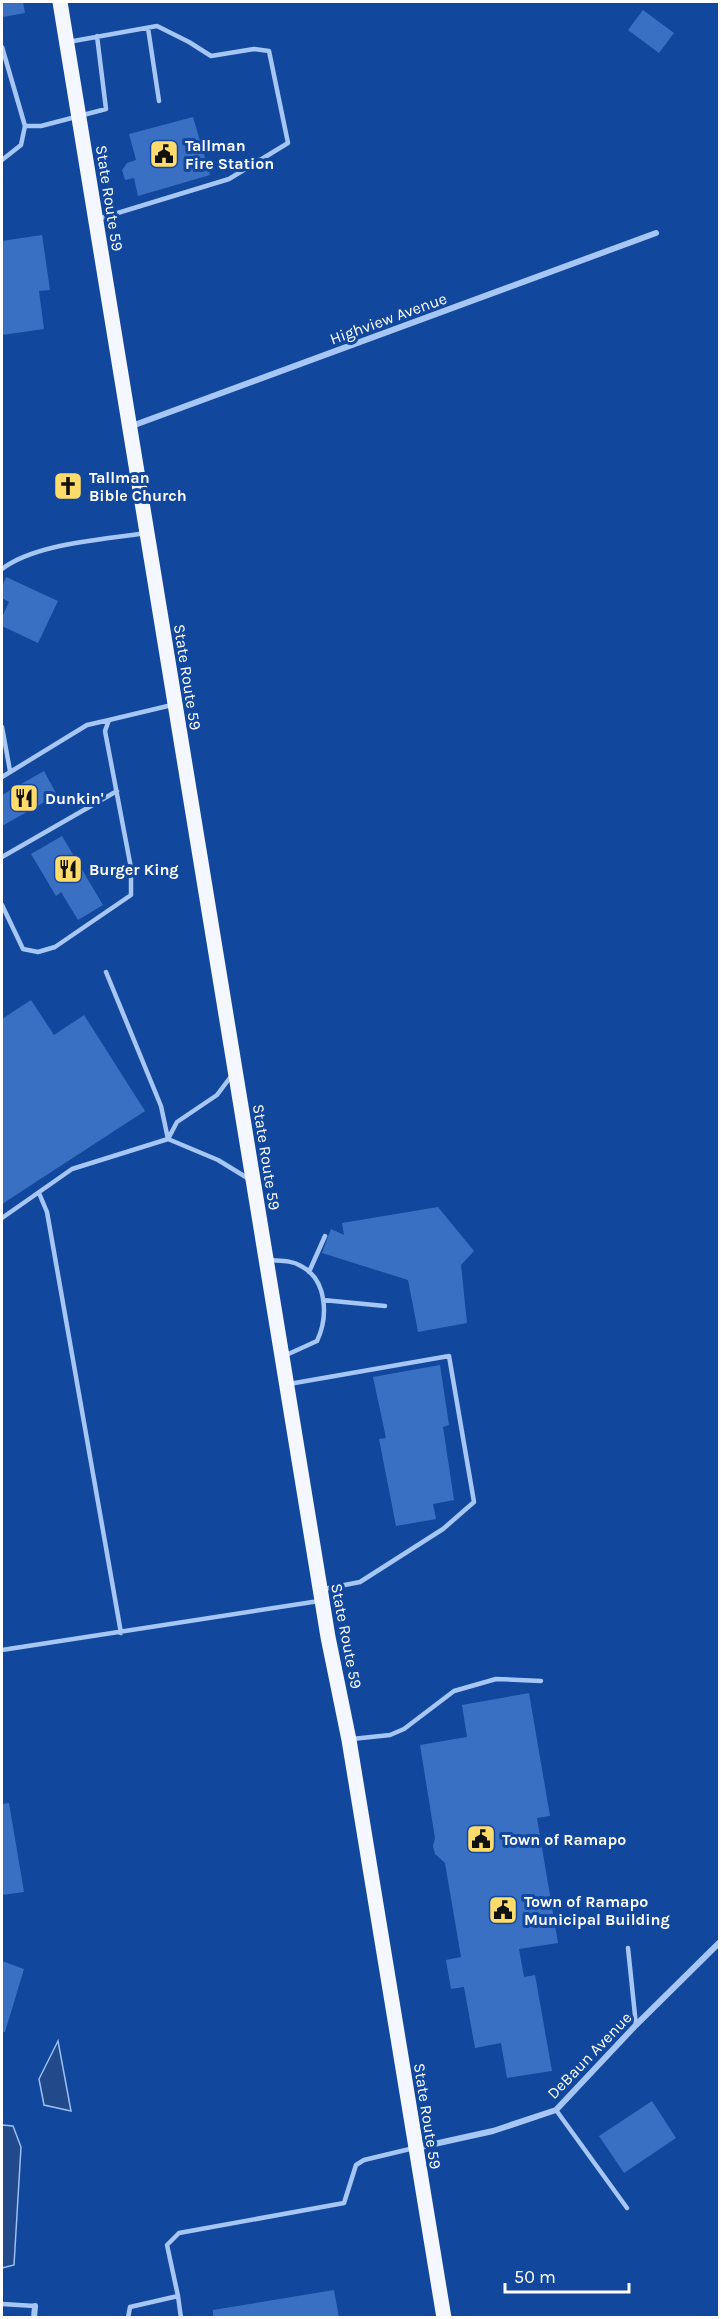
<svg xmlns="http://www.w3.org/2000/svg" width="721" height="2319" font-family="Karla,sans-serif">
  <rect width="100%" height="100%" fill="#11479d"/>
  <path fill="#224a8a" stroke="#98bff8" stroke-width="1.5" d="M 58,2041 L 71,2111 L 44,2105 L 39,2079 Z
    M 2,2125 L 13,2126 L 21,2147 L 14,2265 L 2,2268 Z"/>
  <path fill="#3a70c4" d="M 2,2 L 23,2 L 25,13 L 3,17 Z
    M 643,10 L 674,33 L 659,53 L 628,30 Z
    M 193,117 L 210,175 L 138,196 L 134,178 L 125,180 L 122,170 L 127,163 L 136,160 L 129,134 Z
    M 42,235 L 50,290 L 39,291 L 44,329 L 2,335 L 2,241 Z
    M 6,577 L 58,601 L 38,643 L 2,626 L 2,617 L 9,602 L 2,598 L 2,587 Z
    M 44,771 L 57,795 L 2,826 L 2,795 Z
    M 62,836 L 103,905 L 78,920 L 61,892 L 56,896 L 31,854 Z
    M 31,1000 L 54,1035 L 84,1015 L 145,1111 L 2,1204 L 2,1019 Z
    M 438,1207 L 474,1251 L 461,1265 L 467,1323 L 418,1332 L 408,1280 L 322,1253 L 331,1229 L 344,1235 L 342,1223 Z
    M 440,1365 L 449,1425 L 443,1427 L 454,1500 L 433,1504 L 436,1519 L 396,1526 L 379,1439 L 386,1438 L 373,1377 Z
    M 529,1693 L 550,1816 L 537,1818 L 558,1943 L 519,1949 L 524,1977 L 535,1975 L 552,2071 L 507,2078 L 501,2043 L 475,2048 L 464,1987 L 451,1989 L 446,1960 L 461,1957 L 445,1863 L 435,1854 L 433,1846 L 435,1838 L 420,1745 L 467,1737 L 462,1705 Z
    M 9,1803 L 24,1892 L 2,1895 L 2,1804 Z
    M 2,1961 L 24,1969 L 5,2032 L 2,2032 Z
    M 652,2101 L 676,2138 L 624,2173 L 599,2136 Z
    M 334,2290 L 339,2318 L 213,2318 L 213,2310 Z"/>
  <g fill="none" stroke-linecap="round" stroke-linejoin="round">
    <path stroke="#a6c6f5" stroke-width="4.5" d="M 148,28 L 159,101
      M 68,42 L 157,26 L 189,42 L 211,56 L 254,49 L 269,51 L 288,143 L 229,179 L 98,219
      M 2,47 L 25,126 L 21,145 L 2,160
      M 25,126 L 41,126 L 106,109 L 97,36
      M 2,569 C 36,543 103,540 146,533
      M 2,727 L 10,771
      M 2,777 L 87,725 L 109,720
      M 2,857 L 117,791
      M 2,905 L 23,949 L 38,952 L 55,947 L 131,895 L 131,868 L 105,731 L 109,720 L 172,705
      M 106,972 L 161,1106 L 168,1139
      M 168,1139 L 177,1122 L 217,1095 L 232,1075
      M 39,1193 L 47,1212 L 121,1633
      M 2,1218 L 72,1169 L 168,1139 L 218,1160 L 249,1179
      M 269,1260 C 280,1261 291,1260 301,1266 C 328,1280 328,1318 317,1341 L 284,1356
      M 309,1272 L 325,1236
      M 323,1300 L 385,1306
      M 289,1384 L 449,1356 L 474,1502 L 443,1529 L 360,1582 L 324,1589
      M 2,1650 L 319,1601
      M 352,1739 L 390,1735 L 404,1729 L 454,1691 L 496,1679 L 541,1681
      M 628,1948 L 636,2025
      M 556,2110 L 627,2208
      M 178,2296 L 181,2318
      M 2,2304 L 35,2306
      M 128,2318 L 130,2307 L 178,2296 L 167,2245 L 179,2233 L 344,2203 L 356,2165 L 364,2160 L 414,2148"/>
    <path stroke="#a6c6f5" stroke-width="6" d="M 129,427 L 656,233
      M 416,2148 L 493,2131 L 556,2110 L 636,2025 L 720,1942
      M 34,2318 L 35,2306"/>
    <path stroke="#f4f7ff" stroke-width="15" d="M 60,2 L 328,1637 L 349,1740 L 444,2318"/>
  </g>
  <defs>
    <g id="civic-square" transform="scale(1.5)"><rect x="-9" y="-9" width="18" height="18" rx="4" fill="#ffdb6a" stroke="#11479d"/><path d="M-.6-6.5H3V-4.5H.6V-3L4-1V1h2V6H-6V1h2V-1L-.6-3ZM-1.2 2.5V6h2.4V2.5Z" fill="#111"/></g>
    <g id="church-square" transform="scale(1.5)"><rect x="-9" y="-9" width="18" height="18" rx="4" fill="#ffdb6a" stroke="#11479d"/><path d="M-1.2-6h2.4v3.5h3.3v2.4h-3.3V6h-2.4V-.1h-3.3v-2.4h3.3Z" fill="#111"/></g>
    <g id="restaurant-square" transform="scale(1.5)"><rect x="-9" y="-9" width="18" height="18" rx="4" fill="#ffdb6a" stroke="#11479d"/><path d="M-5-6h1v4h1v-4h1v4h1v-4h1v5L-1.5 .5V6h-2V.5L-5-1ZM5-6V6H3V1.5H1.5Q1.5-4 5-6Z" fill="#111"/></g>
  </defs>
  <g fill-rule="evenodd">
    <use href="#civic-square" x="164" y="154"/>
    <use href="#church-square" x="68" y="486"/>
    <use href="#restaurant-square" x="24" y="798"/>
    <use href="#restaurant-square" x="68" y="869"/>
    <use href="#civic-square" x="481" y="1839"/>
    <use href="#civic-square" x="503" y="1910"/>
  </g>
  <g text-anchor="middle" stroke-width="6" stroke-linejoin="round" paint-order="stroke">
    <g font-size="16" font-weight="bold" fill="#fff" stroke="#11479d" text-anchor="start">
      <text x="185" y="151">Tallman<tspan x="185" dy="18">Fire Station</tspan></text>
      <text x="89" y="483">Tallman<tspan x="89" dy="18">Bible Church</tspan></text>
      <text x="45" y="804">Dunkin'</text>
      <text x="89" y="875">Burger King</text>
      <text x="502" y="1845">Town of Ramapo</text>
      <text x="524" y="1907">Town of Ramapo<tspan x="524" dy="18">Municipal Building</tspan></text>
    </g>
    <g font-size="16" fill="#fff" stroke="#11479d">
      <text transform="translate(110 198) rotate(81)" y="6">State Route 59</text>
      <text transform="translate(388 318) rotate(-20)" y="6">Highview Avenue</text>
      <text transform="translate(188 677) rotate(81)" y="6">State Route 59</text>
      <text transform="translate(267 1157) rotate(81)" y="6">State Route 59</text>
      <text transform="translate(347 1636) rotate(79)" y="6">State Route 59</text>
      <text transform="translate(589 2055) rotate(-46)" y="6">DeBaun Avenue</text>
      <text transform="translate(428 2116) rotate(81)" y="6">State Route 59</text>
    </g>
  </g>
  <rect width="721" height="2319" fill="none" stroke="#ffffff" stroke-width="6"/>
  <path d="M505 2283v9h124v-9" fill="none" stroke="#ffffff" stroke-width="3"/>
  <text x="514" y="2283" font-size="18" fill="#ffffff" stroke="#11479d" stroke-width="4.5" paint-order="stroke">50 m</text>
</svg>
